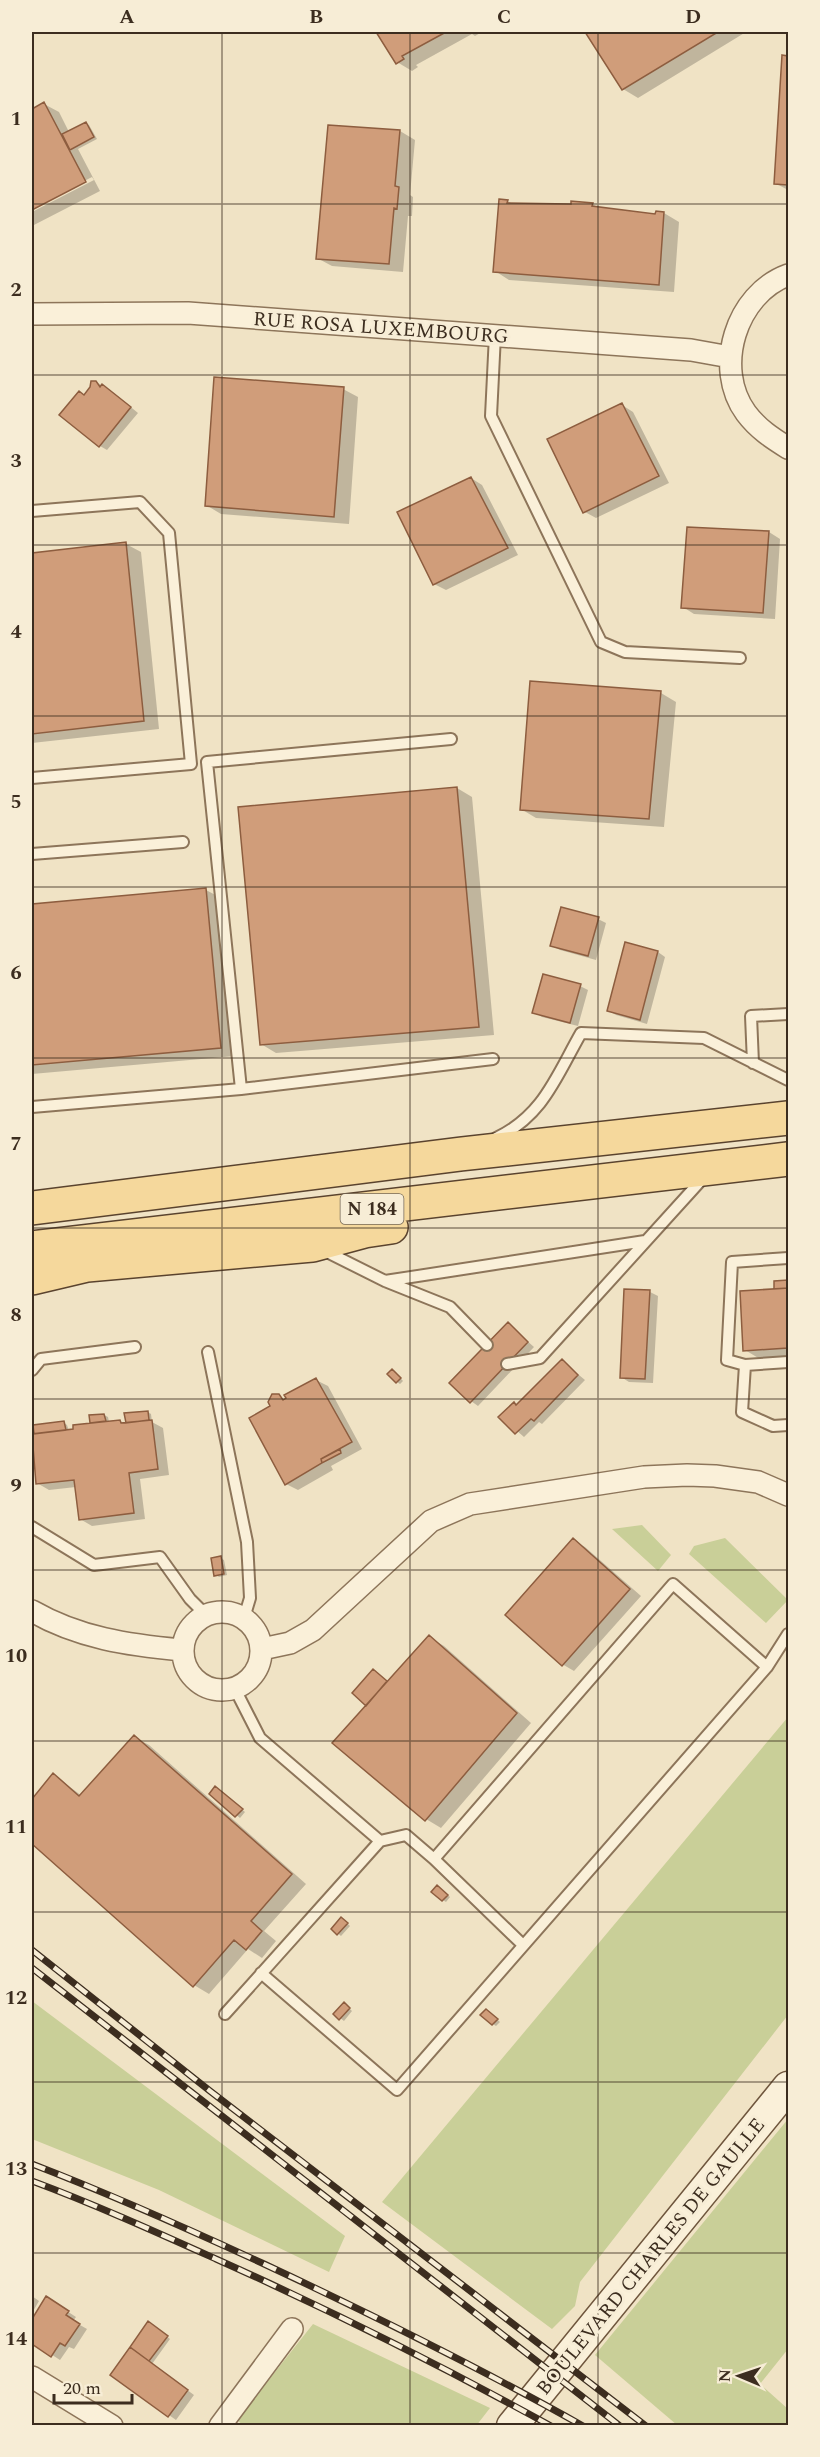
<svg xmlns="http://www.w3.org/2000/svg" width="820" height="2457" font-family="Spectral,serif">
  <rect width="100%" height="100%" fill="#f0e3c5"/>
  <path fill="#c9cf98" d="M 642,1525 L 671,1555 L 658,1571 L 612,1529 Z
    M 725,1538 L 788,1600 L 766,1623 L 689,1554 L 694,1546 Z
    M 788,1717 L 788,2015 L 580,2282 L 575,2306 L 552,2329 L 382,2202 Z
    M 32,2001 L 345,2236 L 329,2272 L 159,2190 L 32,2139 Z
    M 788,2119 L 788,2349 L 760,2384 L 788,2409 L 788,2425 L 677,2425 L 595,2355 Z
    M 313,2324 L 490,2408 L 476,2426 L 244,2426 L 237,2420 Z"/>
  <path fill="#0003" d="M 377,32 L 482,32 L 475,36 L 472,34 L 416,65 L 418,67 L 412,71 L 397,62 Z
    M 587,32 L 746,32 L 638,98 L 623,89 Z
    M 783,57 L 788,57 L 788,190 L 775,183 Z
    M 44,104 L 59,112 L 69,132 L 86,123 L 89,125 L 97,139 L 78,149 L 100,191 L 32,226 L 32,212 L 94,180 L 92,177 L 32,208 L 32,110 Z
    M 400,131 L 415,140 L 410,195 L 413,197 L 412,216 L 408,216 L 403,272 L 332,266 L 317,258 Z
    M 507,201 L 513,204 L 592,204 L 600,209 L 656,215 L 657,213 L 664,213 L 679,222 L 674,292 L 509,280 L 495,271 Z
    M 96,382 L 110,390 L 138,413 L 107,450 L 100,446 L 84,396 Z
    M 343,389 L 358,397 L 349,524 L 221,514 L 206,505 Z
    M 622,405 L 633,412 L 669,483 L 596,518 L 585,512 Z
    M 471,478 L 482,485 L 518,555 L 446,590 L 434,584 Z
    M 769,532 L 780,539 L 775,619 L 694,614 L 683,607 Z
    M 126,544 L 141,552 L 159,729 L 32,743 L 32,555 Z
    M 532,682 L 661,693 L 676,702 L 664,827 L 536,818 L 521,809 Z
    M 457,788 L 472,797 L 494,1035 L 276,1053 L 261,1044 L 240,808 Z
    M 206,890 L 221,898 L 235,1056 L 32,1074 L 32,905 Z
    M 598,919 L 606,923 L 596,960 L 560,950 L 552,946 Z
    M 626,944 L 658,952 L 665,957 L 647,1024 L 616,1015 L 609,1011 Z
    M 580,986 L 588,990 L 578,1026 L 542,1017 L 534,1012 Z
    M 788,1281 L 788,1357 L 760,1359 L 745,1350 L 779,1290 L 775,1282 Z
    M 626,1290 L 650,1292 L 658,1296 L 653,1383 L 629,1382 L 621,1377 Z
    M 508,1324 L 534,1347 L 478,1406 L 471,1401 Z
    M 562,1361 L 585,1380 L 542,1424 L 539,1422 L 524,1437 L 501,1417 L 514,1404 L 517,1406 Z
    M 396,1373 L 403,1381 L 400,1384 L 397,1382 Z
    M 316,1380 L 328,1386 L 362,1449 L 331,1466 L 333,1470 L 298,1490 L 286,1484 L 272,1407 L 279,1396 L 289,1402 Z
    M 148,1412 L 151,1414 L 152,1422 L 163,1428 L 169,1475 L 140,1479 L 145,1519 L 92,1526 L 80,1519 L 76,1487 L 49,1490 L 37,1483 L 32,1436 L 64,1423 L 67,1425 L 69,1431 L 95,1424 L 91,1422 L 104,1415 L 108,1417 L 109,1422 L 120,1421 L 125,1424 Z
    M 573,1540 L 585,1547 L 641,1596 L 574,1671 L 562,1664 Z
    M 220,1558 L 224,1560 L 227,1575 L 219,1577 L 216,1575 Z
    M 429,1637 L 444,1646 L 531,1723 L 441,1828 L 426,1819 L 367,1705 L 376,1672 L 388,1683 Z
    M 134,1737 L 149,1745 L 306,1884 L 264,1931 L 276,1941 L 262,1958 L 248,1949 L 209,1994 L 194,1985 L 32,1842 L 32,1801 L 54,1775 L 82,1796 Z
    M 219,1790 L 245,1812 L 240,1818 L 211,1794 Z
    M 440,1889 L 450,1897 L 446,1902 L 443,1900 Z
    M 345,1921 L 350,1926 L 341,1936 L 333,1929 Z
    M 347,2006 L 352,2011 L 344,2021 L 335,2014 Z
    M 489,2012 L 500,2022 L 496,2026 L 493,2024 Z
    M 32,2296 L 39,2301 L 32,2313 Z
    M 47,2298 L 76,2317 L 73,2321 L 87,2329 L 74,2349 L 69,2347 L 60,2360 L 32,2342 L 32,2322 Z
    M 149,2323 L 170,2339 L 152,2364 L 194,2395 L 176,2420 L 112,2375 Z"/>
  <path fill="#d09d7a" stroke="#8d5d3f" stroke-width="1.5" d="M 376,32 L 446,32 L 402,56 L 404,59 L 396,64 Z
    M 585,32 L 718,32 L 622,90 Z
    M 782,55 L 788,56 L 788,185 L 774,184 Z
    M 44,102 L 86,182 L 32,210 L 32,109 Z
    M 86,122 L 94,137 L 70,150 L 62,134 Z
    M 328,125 L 400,130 L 395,186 L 399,187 L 397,209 L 394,208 L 389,264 L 316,259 Z
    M 499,199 L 508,200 L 507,203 L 571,204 L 571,201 L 593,203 L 592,206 L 655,214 L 656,211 L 664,212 L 659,285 L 493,272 Z
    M 214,377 L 344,387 L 334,517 L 205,506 Z
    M 91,381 L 96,381 L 100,387 L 102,384 L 131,407 L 99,447 L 59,415 L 79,391 L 84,395 L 90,387 Z
    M 622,403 L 659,476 L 583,513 L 547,439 Z
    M 471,477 L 508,548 L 433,585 L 397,512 Z
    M 687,527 L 769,531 L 763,613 L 681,608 Z
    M 126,542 L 144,721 L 32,734 L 32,553 Z
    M 530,681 L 661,691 L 649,819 L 520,810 Z
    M 457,787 L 479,1027 L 260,1045 L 238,807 Z
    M 206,888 L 221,1048 L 32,1065 L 32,904 Z
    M 561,907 L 599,917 L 588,956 L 550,946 Z
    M 625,942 L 658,951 L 640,1020 L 607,1011 Z
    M 543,974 L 581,984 L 570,1023 L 532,1013 Z
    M 788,1280 L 788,1288 L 774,1289 L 774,1281 Z
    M 788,1288 L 788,1348 L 743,1351 L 740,1291 Z
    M 624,1289 L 650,1290 L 645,1379 L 620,1378 Z
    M 508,1322 L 528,1342 L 470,1403 L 449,1383 Z
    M 562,1359 L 578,1375 L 534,1421 L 531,1419 L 515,1434 L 498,1417 L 514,1402 L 516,1405 Z
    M 392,1369 L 401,1378 L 396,1383 L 387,1374 Z
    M 316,1378 L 352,1442 L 321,1459 L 322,1463 L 285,1485 L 249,1418 L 270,1406 L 268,1402 L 272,1394 L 279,1394 L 283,1400 L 286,1398 L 284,1395 Z
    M 148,1411 L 149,1420 L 126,1423 L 124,1413 Z
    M 104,1414 L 106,1421 L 90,1423 L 89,1415 Z
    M 120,1420 L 121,1423 L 152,1420 L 158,1469 L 129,1473 L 134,1513 L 79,1520 L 74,1480 L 36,1484 L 32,1434 L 73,1429 L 73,1425 Z
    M 64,1421 L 66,1430 L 34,1434 L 33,1425 Z
    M 340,1449 L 341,1453 L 322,1463 L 321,1459 Z
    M 573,1538 L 630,1589 L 562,1666 L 505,1615 Z
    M 221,1556 L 224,1574 L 214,1576 L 211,1558 Z
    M 429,1635 L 517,1713 L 425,1821 L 332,1743 Z
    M 373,1669 L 387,1681 L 366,1706 L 352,1693 Z
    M 134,1735 L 292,1874 L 251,1921 L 262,1931 L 246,1950 L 234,1940 L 193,1987 L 32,1844 L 32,1799 L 53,1773 L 79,1796 Z
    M 215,1786 L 243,1809 L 235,1817 L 209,1794 Z
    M 437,1885 L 448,1895 L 442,1901 L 431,1892 Z
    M 341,1917 L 348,1923 L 337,1935 L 331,1929 Z
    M 344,2002 L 350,2008 L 339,2020 L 333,2014 Z
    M 486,2009 L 498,2019 L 492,2025 L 480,2015 Z
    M 46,2296 L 69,2311 L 66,2315 L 80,2324 L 65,2346 L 60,2343 L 51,2357 L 32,2344 L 32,2319 Z
    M 148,2321 L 168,2336 L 149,2361 L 130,2347 Z
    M 130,2347 L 188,2390 L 168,2417 L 110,2375 Z"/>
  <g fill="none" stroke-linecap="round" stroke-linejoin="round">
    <g stroke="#8d755a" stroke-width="14">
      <path id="service" d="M 495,335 L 491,416 L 601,642 L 625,652 L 740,658
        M 32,511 L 140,502 L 169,533 L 191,764 L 32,778
        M 32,854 L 183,842
        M 753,1063 L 751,1016 L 788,1014
        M 241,1089 L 207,762 L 451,739
        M 32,1107 L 241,1089 L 493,1059
        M 496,1138 C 543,1116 556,1077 581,1033 L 704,1038 L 788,1080
        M 323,1250 L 385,1281 L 450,1307 L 487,1345
        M 788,1258 L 732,1262 L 727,1360 L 745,1365 L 742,1412 L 773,1426 L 788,1425
        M 385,1281 L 645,1241
        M 208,1352 L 247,1542 L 250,1598 L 244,1618
        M 507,1364 L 540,1358 L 705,1176
        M 745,1365 L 788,1362
        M 32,1370 L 41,1359 L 135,1347
        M 32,1527 L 94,1565 L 160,1557 L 190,1599 L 206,1615
        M 380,1841 L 406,1835 L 434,1859 L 523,1945
        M 434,1859 L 673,1584 L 767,1667
        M 261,1973 L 397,2090 L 767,1667 L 788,1634
        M 225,2014 L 380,1841 L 260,1738 L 235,1689"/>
    </g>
    <g stroke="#8d755a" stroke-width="24">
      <path id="minor" d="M 788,275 C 736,294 713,368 746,413 C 758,429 772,438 788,448
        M 32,314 L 188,313 L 691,350 L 730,357
        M 32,1611 C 79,1638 128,1645 182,1650
        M183 1651a39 39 0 1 1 78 0a39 39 0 1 1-78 0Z
        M 262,1649 L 290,1643 L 313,1630 L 431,1521 L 470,1504 L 644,1477 L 687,1475 L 715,1476 L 758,1482 L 788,1495
        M 32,2377 L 112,2426
        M 220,2426 L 292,2329"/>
    </g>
    <g stroke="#6f563d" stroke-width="33">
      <path id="secondary" d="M 512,2426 L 788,2087"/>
    </g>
    <g stroke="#5a432e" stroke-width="36">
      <path id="primary" d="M 32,1208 L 461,1154 L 788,1118
        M 32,1248 L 788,1159
        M 32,1278 L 87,1265 L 312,1245 L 364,1231 L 391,1227"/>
    </g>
    <use href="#service" stroke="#faf0d9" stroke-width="10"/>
    <use href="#minor" stroke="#faf0d9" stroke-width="21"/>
    <use href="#secondary" stroke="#faf0d9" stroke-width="30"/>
    <use href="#primary" stroke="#f5d89c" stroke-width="33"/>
    <g stroke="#3c2d1f" stroke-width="7">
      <path id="rail" d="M 32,1950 L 210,2091 L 646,2426
        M 32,1968 L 620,2426
        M 32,2164 C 110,2194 186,2228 262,2263 C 371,2314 478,2367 583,2426
        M 32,2181 C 94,2204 156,2232 216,2259 C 330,2310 442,2366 551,2426"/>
    </g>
    <use href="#rail" stroke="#f7edd6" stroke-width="4.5" stroke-dasharray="14" stroke-linecap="butt"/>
  </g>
  <path fill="none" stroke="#3c2d1f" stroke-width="1.5" stroke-opacity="0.55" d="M 222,32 L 222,2426M 410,32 L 410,2426M 598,32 L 598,2426M 32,204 L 788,204M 32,375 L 788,375M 32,545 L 788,545M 32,716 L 788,716M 32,887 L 788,887M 32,1058 L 788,1058M 32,1228 L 788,1228M 32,1399 L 788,1399M 32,1570 L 788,1570M 32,1741 L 788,1741M 32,1912 L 788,1912M 32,2082 L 788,2082M 32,2253 L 788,2253"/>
  <g text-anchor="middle" stroke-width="6" stroke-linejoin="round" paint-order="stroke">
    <rect fill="#f7edd6" stroke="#746756" stroke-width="1.5" x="340.5" y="1194" width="63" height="30" rx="4.5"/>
    <g font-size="18" font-weight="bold" fill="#3c2d1f">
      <text x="372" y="1215">N 184</text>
    </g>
    <g font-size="20" fill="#3c2d1f" stroke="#f7edd6">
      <text transform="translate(381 327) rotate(4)" y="7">RUE ROSA LUXEMBOURG</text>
      <text transform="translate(650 2256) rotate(-51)" y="7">BOULEVARD CHARLES DE GAULLE</text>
    </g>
  </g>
  <rect width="820" height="2457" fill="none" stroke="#f7edd6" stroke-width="66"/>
  <g transform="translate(739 2376) rotate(272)" stroke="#f7edd6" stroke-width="4.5" paint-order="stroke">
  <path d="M0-4.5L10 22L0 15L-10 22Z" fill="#3c2d1f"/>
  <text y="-9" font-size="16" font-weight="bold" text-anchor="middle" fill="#3c2d1f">N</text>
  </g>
  <path d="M54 2394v9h78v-9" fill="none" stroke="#3c2d1f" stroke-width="3"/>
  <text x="63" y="2394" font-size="18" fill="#3c2d1f" stroke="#f7edd6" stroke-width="4.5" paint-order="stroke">20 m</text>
  <rect x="33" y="33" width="754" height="2391" fill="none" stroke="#3c2d1f" stroke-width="2"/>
  <g font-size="20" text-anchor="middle" font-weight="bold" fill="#3c2d1f">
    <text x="127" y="23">A</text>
    <text x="316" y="23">B</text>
    <text x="504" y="23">C</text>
    <text x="693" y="23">D</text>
    <text x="16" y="125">1</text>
    <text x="16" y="296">2</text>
    <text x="16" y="467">3</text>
    <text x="16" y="638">4</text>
    <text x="16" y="808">5</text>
    <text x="16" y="979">6</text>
    <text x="16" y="1150">7</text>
    <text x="16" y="1321">8</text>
    <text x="16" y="1492">9</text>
    <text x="16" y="1662">10</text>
    <text x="16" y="1833">11</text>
    <text x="16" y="2004">12</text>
    <text x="16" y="2175">13</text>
    <text x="16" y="2345">14</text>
  </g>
</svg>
